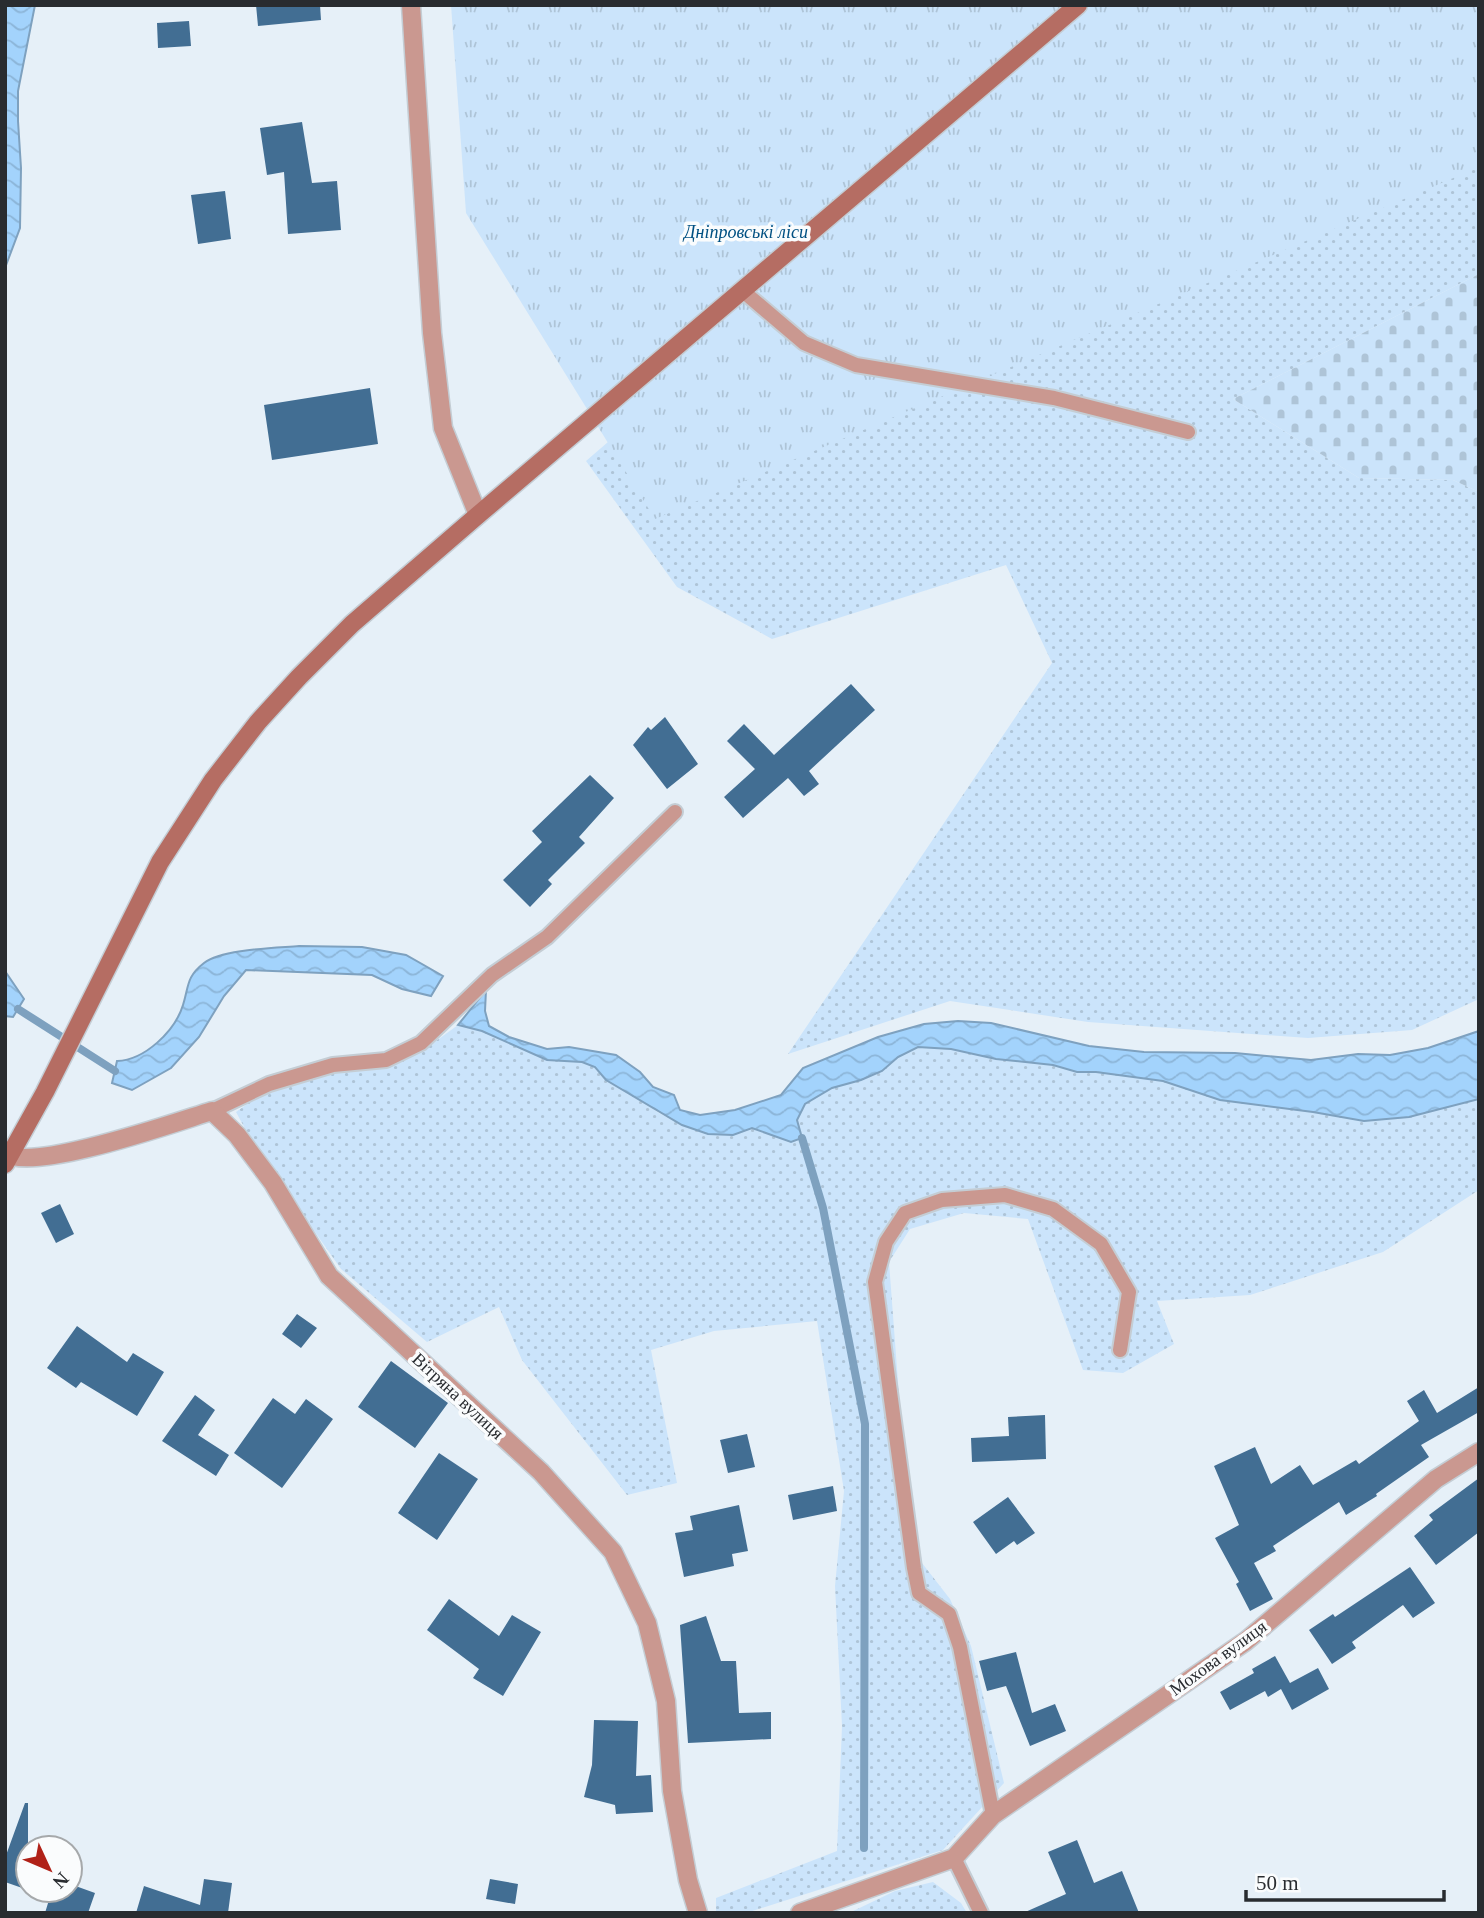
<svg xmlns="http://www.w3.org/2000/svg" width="1484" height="1918" font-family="Georgia,serif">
  <defs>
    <pattern id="grass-dots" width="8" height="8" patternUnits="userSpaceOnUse" patternTransform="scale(1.75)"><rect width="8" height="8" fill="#cbe4fb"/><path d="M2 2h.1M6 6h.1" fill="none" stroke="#aec4d7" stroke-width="1.8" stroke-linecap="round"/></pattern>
    <pattern id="cemetery-stones" width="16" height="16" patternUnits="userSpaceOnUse" patternTransform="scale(1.75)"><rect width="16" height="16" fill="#cbe4fb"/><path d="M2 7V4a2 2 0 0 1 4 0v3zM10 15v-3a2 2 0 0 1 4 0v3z" fill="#aec4d7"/></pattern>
    <pattern id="park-tufts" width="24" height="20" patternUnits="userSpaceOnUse" patternTransform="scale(1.75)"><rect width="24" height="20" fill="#cbe4fb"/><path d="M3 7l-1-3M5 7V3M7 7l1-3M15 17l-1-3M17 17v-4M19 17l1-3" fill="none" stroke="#aec4d7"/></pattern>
    <pattern id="water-waves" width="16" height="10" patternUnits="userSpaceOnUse" patternTransform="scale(1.75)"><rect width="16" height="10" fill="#a3d3fc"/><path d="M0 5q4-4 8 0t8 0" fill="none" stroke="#8cb5d8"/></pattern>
  </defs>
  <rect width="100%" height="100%" fill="#e6f0f8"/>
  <path fill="url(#grass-dots)" d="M 1115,5 L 1479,5 L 1479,274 L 1233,399 L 1359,478 L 1453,480 L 1479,492 L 1479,999 L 1412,1030 L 1308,1038 L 1088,1022 L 950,1001 L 788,1054 L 1052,663 L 1006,565 L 772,639 L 677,587 L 586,461 Z
    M 458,1025 L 482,1031 L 547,1060 L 582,1062 L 595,1067 L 606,1080 L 639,1099 L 659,1113 L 682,1125 L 709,1134 L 733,1135 L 752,1128 L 797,1120 L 805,1104 L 832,1088 L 861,1080 L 882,1071 L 898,1057 L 918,1047 L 951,1049 L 996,1059 L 1053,1065 L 1077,1072 L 1096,1072 L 1163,1081 L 1220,1100 L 1313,1112 L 1364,1121 L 1409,1117 L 1479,1099 L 1479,1190 L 1383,1252 L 1250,1295 L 1157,1301 L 1174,1344 L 1123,1373 L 1083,1370 L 1028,1219 L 964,1213 L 910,1229 L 889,1262 L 901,1422 L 922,1563 L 950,1599 L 971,1646 L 1004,1783 L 943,1850 L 746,1913 L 716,1913 L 716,1898 L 837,1851 L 842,1726 L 835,1586 L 844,1491 L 817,1321 L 714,1331 L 651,1350 L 677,1483 L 627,1495 L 522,1360 L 499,1307 L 427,1342 L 341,1269 L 255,1147 L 236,1112 L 258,1096 L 297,1082 L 418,1054 Z
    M 933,1882 L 961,1903 L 967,1913 L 849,1913 L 895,1891 Z"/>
  <path fill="url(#cemetery-stones)" d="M 1479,274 L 1479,492 L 1453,480 L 1359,478 L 1233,399 Z"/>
  <path fill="url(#park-tufts)" d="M 451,5 L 1479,5 L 1479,167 L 655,519 L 466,213 Z"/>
  <path fill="url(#water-waves)" stroke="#7ea1bf" stroke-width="2" d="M 5,5 L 35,5 L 18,91 L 18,121 L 21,168 L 20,228 L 5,268 Z
    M 299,946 L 362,947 L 406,955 L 443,976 L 431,996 L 402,989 L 372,975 L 246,970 L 224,996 L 199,1037 L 171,1068 L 132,1090 L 112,1083 L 117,1061 C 145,1060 175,1031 183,1005 C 189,986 186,977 204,963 C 222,949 276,948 299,946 Z
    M 5,971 L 24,999 L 13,1017 L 5,1016 Z
    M 486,990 L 485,1011 L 489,1026 L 509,1037 L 547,1049 L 569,1047 L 616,1055 L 640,1072 L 653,1087 L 674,1095 L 680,1110 L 700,1115 L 735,1110 L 781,1095 L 803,1068 L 878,1037 L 924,1024 L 958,1021 L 991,1023 L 1089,1046 L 1144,1052 L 1235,1053 L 1311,1060 L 1358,1054 L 1390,1055 L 1428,1048 L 1479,1031 L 1479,1099 L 1409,1117 L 1364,1121 L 1313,1112 L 1220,1100 L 1163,1081 L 1096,1072 L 1077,1072 L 1053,1065 L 996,1059 L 951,1049 L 918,1047 L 898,1057 L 882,1071 L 861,1080 L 832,1088 L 805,1104 L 797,1120 L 802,1138 L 791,1142 L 752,1128 L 733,1135 L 708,1134 L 682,1125 L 606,1080 L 595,1067 L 582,1062 L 547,1060 L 482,1031 L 458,1025 Z"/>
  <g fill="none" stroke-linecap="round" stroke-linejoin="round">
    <path stroke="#7ea1bf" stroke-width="8" d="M 18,1009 L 115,1071
      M 802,1138 L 823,1208 L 865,1424 L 864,1848"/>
  </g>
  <path fill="#426e93" d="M 256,5 L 320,5 L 321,20 L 258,26 Z
    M 189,21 L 191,46 L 158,48 L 157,23 Z
    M 302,122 L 312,183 L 337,181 L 341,230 L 288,234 L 284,172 L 267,175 L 260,128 Z
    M 225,191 L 231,239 L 198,244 L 191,195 Z
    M 370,388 L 378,444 L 272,460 L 264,405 Z
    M 851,684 L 875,710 L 809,771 L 819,784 L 804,796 L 788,778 L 743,818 L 724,797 L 755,769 L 727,741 L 744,724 L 774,755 Z
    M 665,717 L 698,764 L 667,789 L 633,745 L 648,727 L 651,730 Z
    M 590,775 L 614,798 L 579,837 L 585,843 L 548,880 L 552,884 L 530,907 L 503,880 L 542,842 L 532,831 Z
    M 60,1204 L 74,1234 L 56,1243 L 41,1213 Z
    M 297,1314 L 317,1328 L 301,1348 L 282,1334 Z
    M 77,1326 L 127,1362 L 133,1353 L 164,1372 L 137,1416 L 81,1382 L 76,1388 L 47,1368 Z
    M 391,1361 L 448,1403 L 415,1448 L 358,1407 Z
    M 1479,1387 L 1479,1412 L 1421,1445 L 1429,1457 L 1376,1494 L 1377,1496 L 1346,1515 L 1339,1502 L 1273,1546 L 1276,1551 L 1254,1563 L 1273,1599 L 1250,1611 L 1236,1584 L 1239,1582 L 1215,1538 L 1239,1525 L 1214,1466 L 1255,1447 L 1271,1484 L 1300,1465 L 1313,1485 L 1356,1460 L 1359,1464 L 1419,1421 L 1407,1401 L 1424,1390 L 1437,1413 Z
    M 195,1395 L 215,1410 L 198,1435 L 229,1455 L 216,1476 L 162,1441 Z
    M 273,1398 L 295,1414 L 306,1399 L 333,1419 L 282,1488 L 234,1453 Z
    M 1045,1415 L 1046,1459 L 972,1462 L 971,1438 L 1009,1436 L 1008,1417 Z
    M 747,1434 L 755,1467 L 728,1473 L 720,1440 Z
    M 439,1453 L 478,1479 L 437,1540 L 398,1513 Z
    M 1479,1478 L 1479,1532 L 1436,1565 L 1414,1536 L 1433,1520 L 1429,1515 Z
    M 833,1486 L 837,1511 L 793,1520 L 788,1495 Z
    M 1008,1497 L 1035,1533 L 1017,1545 L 1014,1541 L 996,1554 L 973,1522 Z
    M 739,1505 L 748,1551 L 732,1554 L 734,1566 L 684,1577 L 675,1533 L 693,1530 L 690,1516 Z
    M 1410,1567 L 1435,1603 L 1413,1618 L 1403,1605 L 1352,1642 L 1356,1648 L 1332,1664 L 1309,1630 L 1333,1614 L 1335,1617 Z
    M 449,1599 L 499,1636 L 512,1615 L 541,1632 L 503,1696 L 473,1678 L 479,1669 L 427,1630 Z
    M 706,1616 L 721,1661 L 736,1661 L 739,1713 L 771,1712 L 771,1739 L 688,1743 L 680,1625 Z
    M 1016,1652 L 1032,1713 L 1055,1704 L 1066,1731 L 1030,1746 L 1006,1686 L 987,1691 L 979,1661 Z
    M 1275,1656 L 1290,1683 L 1318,1668 L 1329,1689 L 1292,1710 L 1281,1689 L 1268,1697 L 1265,1691 L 1230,1710 L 1220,1692 L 1254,1673 L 1252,1669 Z
    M 594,1720 L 638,1721 L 636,1776 L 651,1775 L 653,1812 L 616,1814 L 615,1805 L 584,1797 L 592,1765 Z
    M 25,1803 L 28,1803 L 28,1890 L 5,1882 L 5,1858 Z
    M 1077,1840 L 1094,1883 L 1122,1871 L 1139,1913 L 1023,1913 L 1066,1894 L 1048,1852 Z
    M 204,1879 L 232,1883 L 228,1913 L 136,1913 L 144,1886 L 200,1905 Z
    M 490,1879 L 518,1884 L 515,1904 L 486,1899 Z
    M 70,1884 L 95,1893 L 88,1913 L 45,1913 L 52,1890 L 70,1890 Z"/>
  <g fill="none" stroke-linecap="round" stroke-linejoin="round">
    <g stroke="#c4cdd4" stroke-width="18">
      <path id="service" d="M 744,292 L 804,343 L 856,365 L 1054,398 L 1188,432
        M 212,1111 L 269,1084 L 333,1065 L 386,1060 L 421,1043 L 492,975 L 547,937 L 675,812
        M 993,1815 L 960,1647 L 949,1614 L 919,1593 L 914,1568 L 875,1282 L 886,1242 L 905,1213 L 942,1200 L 1005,1195 L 1053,1209 L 1101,1244 L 1129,1292 L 1120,1350
        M 954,1858 L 981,1913"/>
    </g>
    <g stroke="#c4cdd4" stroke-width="21">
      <path id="minor" d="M 411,5 L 432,333 L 443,428 L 478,515
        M 5,1153 C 33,1173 176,1122 212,1111 L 237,1135 L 273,1183 L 329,1276 L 541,1472 L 613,1552 L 647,1623 L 666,1701 L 672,1791 L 688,1880 L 698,1913
        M 800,1913 L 954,1858 L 993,1815 L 1246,1641 L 1436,1479 L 1479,1452"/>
    </g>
    <g stroke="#c4cdd4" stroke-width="21">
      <path id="secondary" d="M 5,1164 L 45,1092 L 160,862 L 213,780 L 258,722 L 299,677 L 352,624 L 478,515 L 1078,5"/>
    </g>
    <use href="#service" stroke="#ca9890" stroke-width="14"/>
    <use href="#minor" stroke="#ca9890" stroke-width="18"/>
    <use href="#secondary" stroke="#b56d63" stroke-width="18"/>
  </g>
  <g text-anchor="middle" stroke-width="7" stroke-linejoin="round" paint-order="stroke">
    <g font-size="18" font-style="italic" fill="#005082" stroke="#fafcfd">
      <text x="746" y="238">Дніпровські ліси</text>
    </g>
    <g font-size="18" fill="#292c30" stroke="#fafcfd">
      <text transform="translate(458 1396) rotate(43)" y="6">Вітряна вулиця</text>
      <text transform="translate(1218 1658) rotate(-36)" y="6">Мохова вулиця</text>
    </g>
  </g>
  <rect width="1484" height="1918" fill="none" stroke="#292c30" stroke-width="14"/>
  <g transform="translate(49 1869) rotate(134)"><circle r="33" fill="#fafcfd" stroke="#a6a9ab" stroke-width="2"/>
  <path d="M0-5L12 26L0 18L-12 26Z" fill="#b02118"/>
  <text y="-10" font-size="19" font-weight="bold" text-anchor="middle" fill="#292c30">N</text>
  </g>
  <path d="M1246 1890v10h198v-10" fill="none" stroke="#292c30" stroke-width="3.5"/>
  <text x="1256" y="1890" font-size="21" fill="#292c30" stroke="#fafcfd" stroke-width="5" paint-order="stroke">50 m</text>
</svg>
